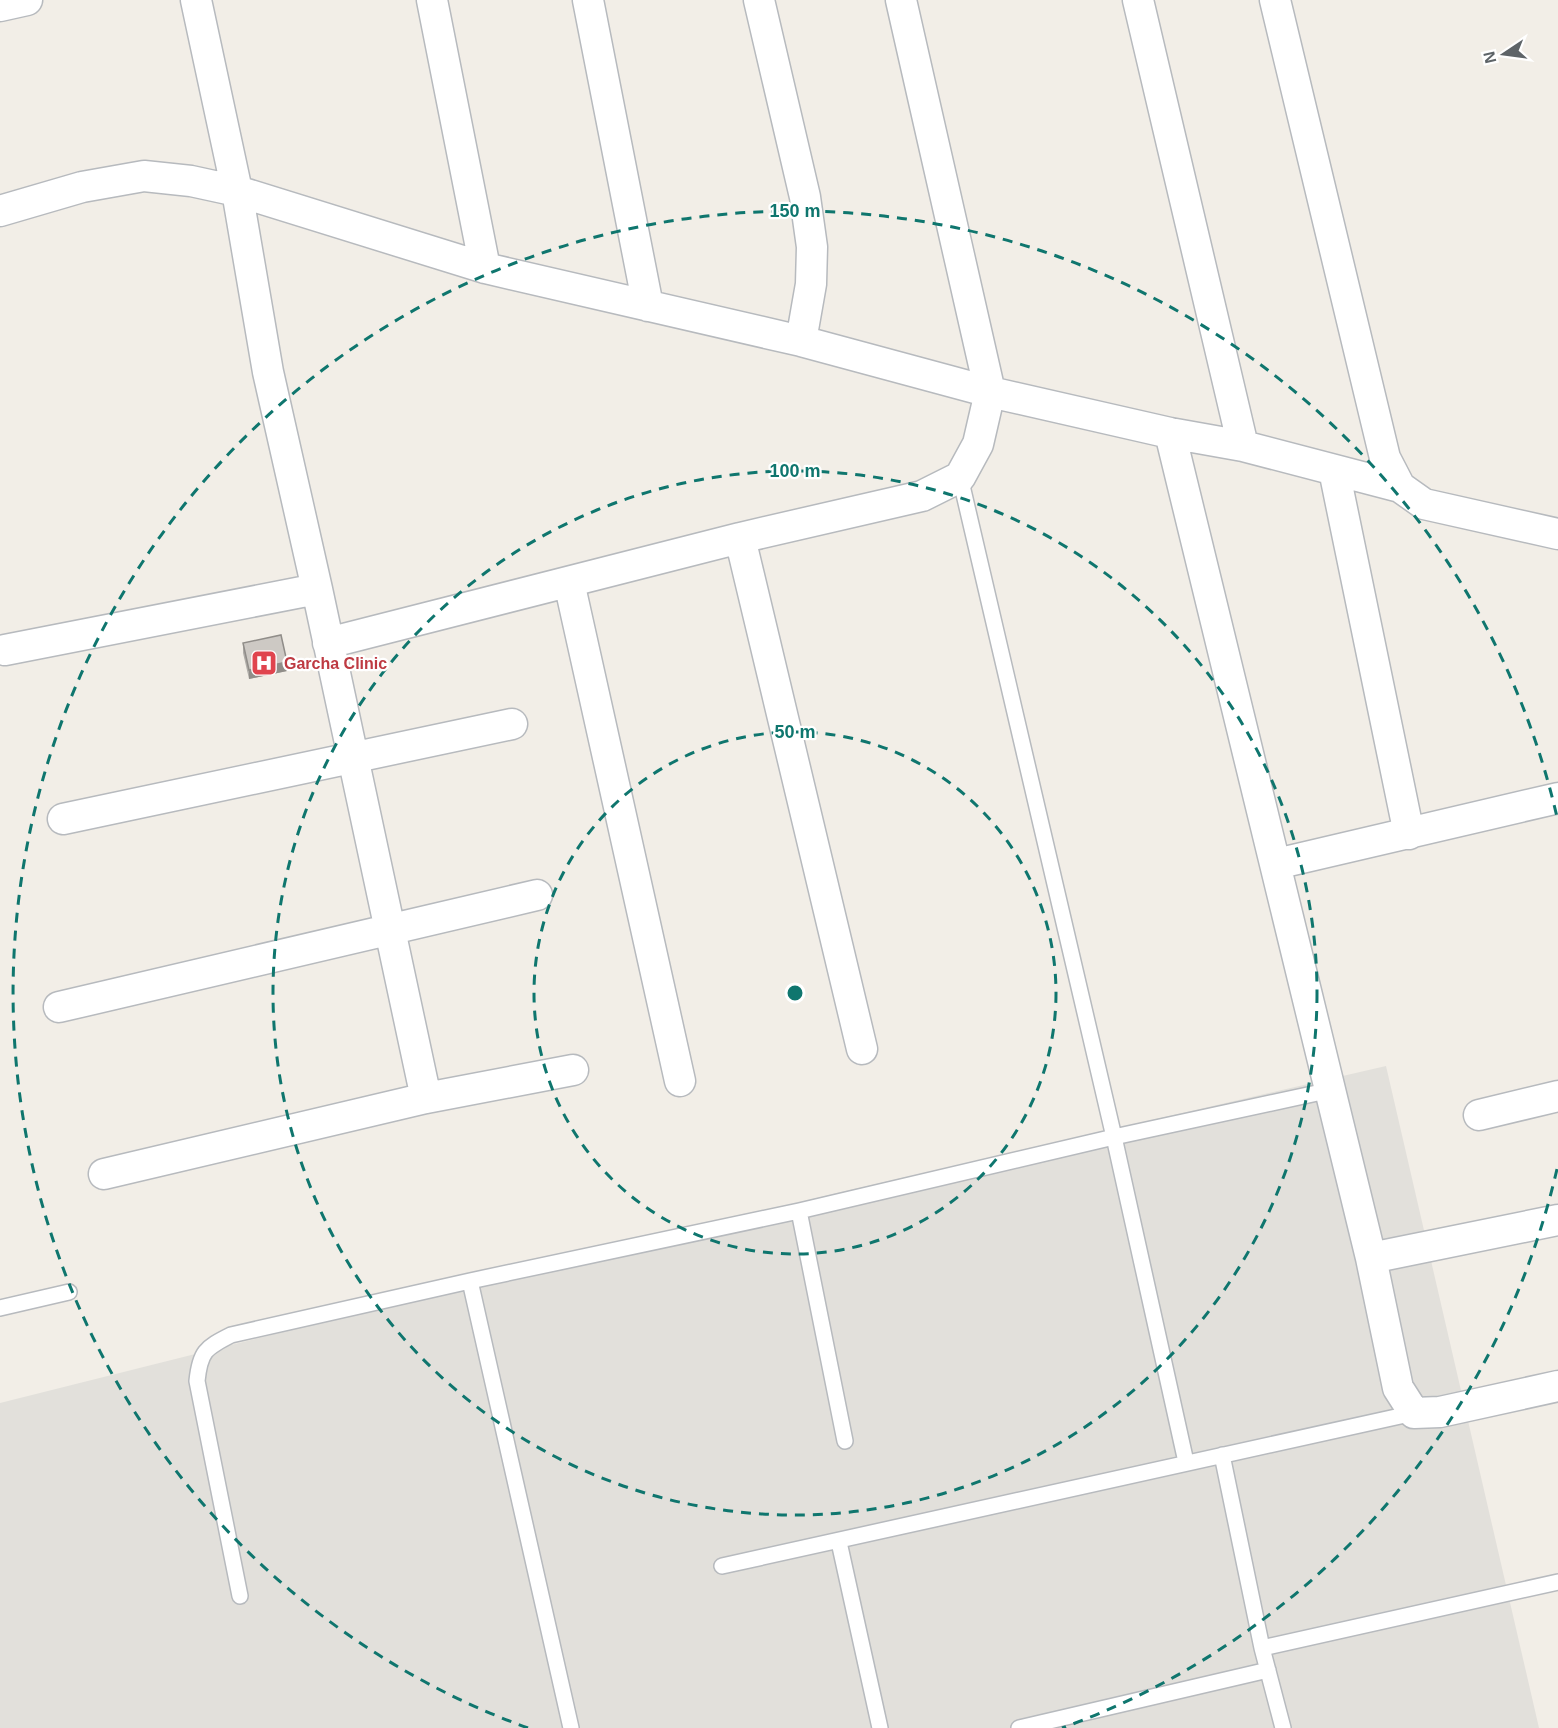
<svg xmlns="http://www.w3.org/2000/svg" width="1558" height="1728" font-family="Arial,sans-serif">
  <rect width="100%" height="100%" fill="#f2eee7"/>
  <path fill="#e2e0db" d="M 1386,1066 L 1539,1728 L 0,1728 L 0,1403 L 837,1193 Z"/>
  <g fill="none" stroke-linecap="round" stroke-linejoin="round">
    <g stroke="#b7babe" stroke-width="18">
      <path id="service" d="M 960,477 L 1114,1137 L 1186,1462
        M 799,1211 L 845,1441
        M 470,1281 L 571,1728
        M 0,1308 L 69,1292
        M 1222,1455 L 1262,1648 L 1283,1728
        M 839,1542 L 880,1728
        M 722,1566 L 1414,1413
        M 240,1596 L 197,1381 C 200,1352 205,1348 231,1335 L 470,1281 L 799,1211 L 1114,1137 L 1331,1090
        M 1262,1648 L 1558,1582
        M 1019,1728 L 1268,1670"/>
    </g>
    <g stroke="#b7babe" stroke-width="33">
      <path id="minor" d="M 196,0 L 237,191 L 268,372 L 317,589 L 426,1098
        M 432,0 L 485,268
        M 588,0 L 648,306
        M 759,0 L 805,197 L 812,247 L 811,284 L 801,341
        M 1138,0 L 1243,446
        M 1275,0 L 1385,458 L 1400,487 L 1424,504 L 1558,534
        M 0,6 L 27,0
        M 0,211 L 82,187 L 144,176 L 191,181 L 237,191 L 485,268 L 801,341 L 990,392 L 1170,433 L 1243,446 L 1400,487
        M 1170,433 L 1371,1258 L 1398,1388 L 1414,1413 L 1440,1412 L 1558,1386
        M 1334,470 L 1409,834
        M 740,538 L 862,1049
        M 569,582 L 680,1081
        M 328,643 L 740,538 L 922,496 L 960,477 L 978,444 L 990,392 L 901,0
        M 5,650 L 317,589
        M 63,819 L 512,724
        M 1276,864 L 1558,798
        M 59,1007 L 537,895
        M 1479,1115 L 1558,1096
        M 104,1174 L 426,1098 L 573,1070
        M 1371,1258 L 1558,1220"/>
    </g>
    <use href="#service" stroke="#fff" stroke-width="15"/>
    <use href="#minor" stroke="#fff" stroke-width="30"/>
  </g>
  <path fill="#b0ada9" d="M 243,643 L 287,671 L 249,679 L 243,653 Z"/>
  <path fill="#908d89" d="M 287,662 L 287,671 L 249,679 L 249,670 Z"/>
  <path fill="#cdc9c4" stroke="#908d89" stroke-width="1.5" d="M 281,635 L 287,662 L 249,670 L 243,643 Z"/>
  <g fill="none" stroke="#0f766e" stroke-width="3" stroke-dasharray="10 8">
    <circle cx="795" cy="993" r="261"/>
    <circle cx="795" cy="993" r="522"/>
    <path d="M1557 1169A782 782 0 0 1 1062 1728M528 1728A782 782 0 1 1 1557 817"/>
  </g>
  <defs>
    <g id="hospital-square" transform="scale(1.35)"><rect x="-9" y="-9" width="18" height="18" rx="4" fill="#e0444e" stroke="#fff"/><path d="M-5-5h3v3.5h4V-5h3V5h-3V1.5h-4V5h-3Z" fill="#fff"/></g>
  </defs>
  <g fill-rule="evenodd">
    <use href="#hospital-square" x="264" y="663"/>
  </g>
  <g text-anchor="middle" stroke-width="4.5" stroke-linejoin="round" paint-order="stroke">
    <g font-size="16" font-weight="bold" fill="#be3a42" stroke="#fff" text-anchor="start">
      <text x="284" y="669">Garcha Clinic</text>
    </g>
  </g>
  <circle cx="795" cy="993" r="9" fill="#0f766e" stroke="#fff" stroke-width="3"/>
  <g font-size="18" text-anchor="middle" font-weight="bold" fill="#0f766e" stroke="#fff" stroke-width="4.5" stroke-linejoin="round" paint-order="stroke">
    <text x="795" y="217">150 m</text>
    <text x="795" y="477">100 m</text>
    <text x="795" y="738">50 m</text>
  </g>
  <g transform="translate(1504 54) rotate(257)" stroke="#ffffff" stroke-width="4.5" paint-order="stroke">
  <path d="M0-4.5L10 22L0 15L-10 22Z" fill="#5e6468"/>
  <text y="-9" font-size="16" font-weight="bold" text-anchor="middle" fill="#5e6468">N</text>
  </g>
</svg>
